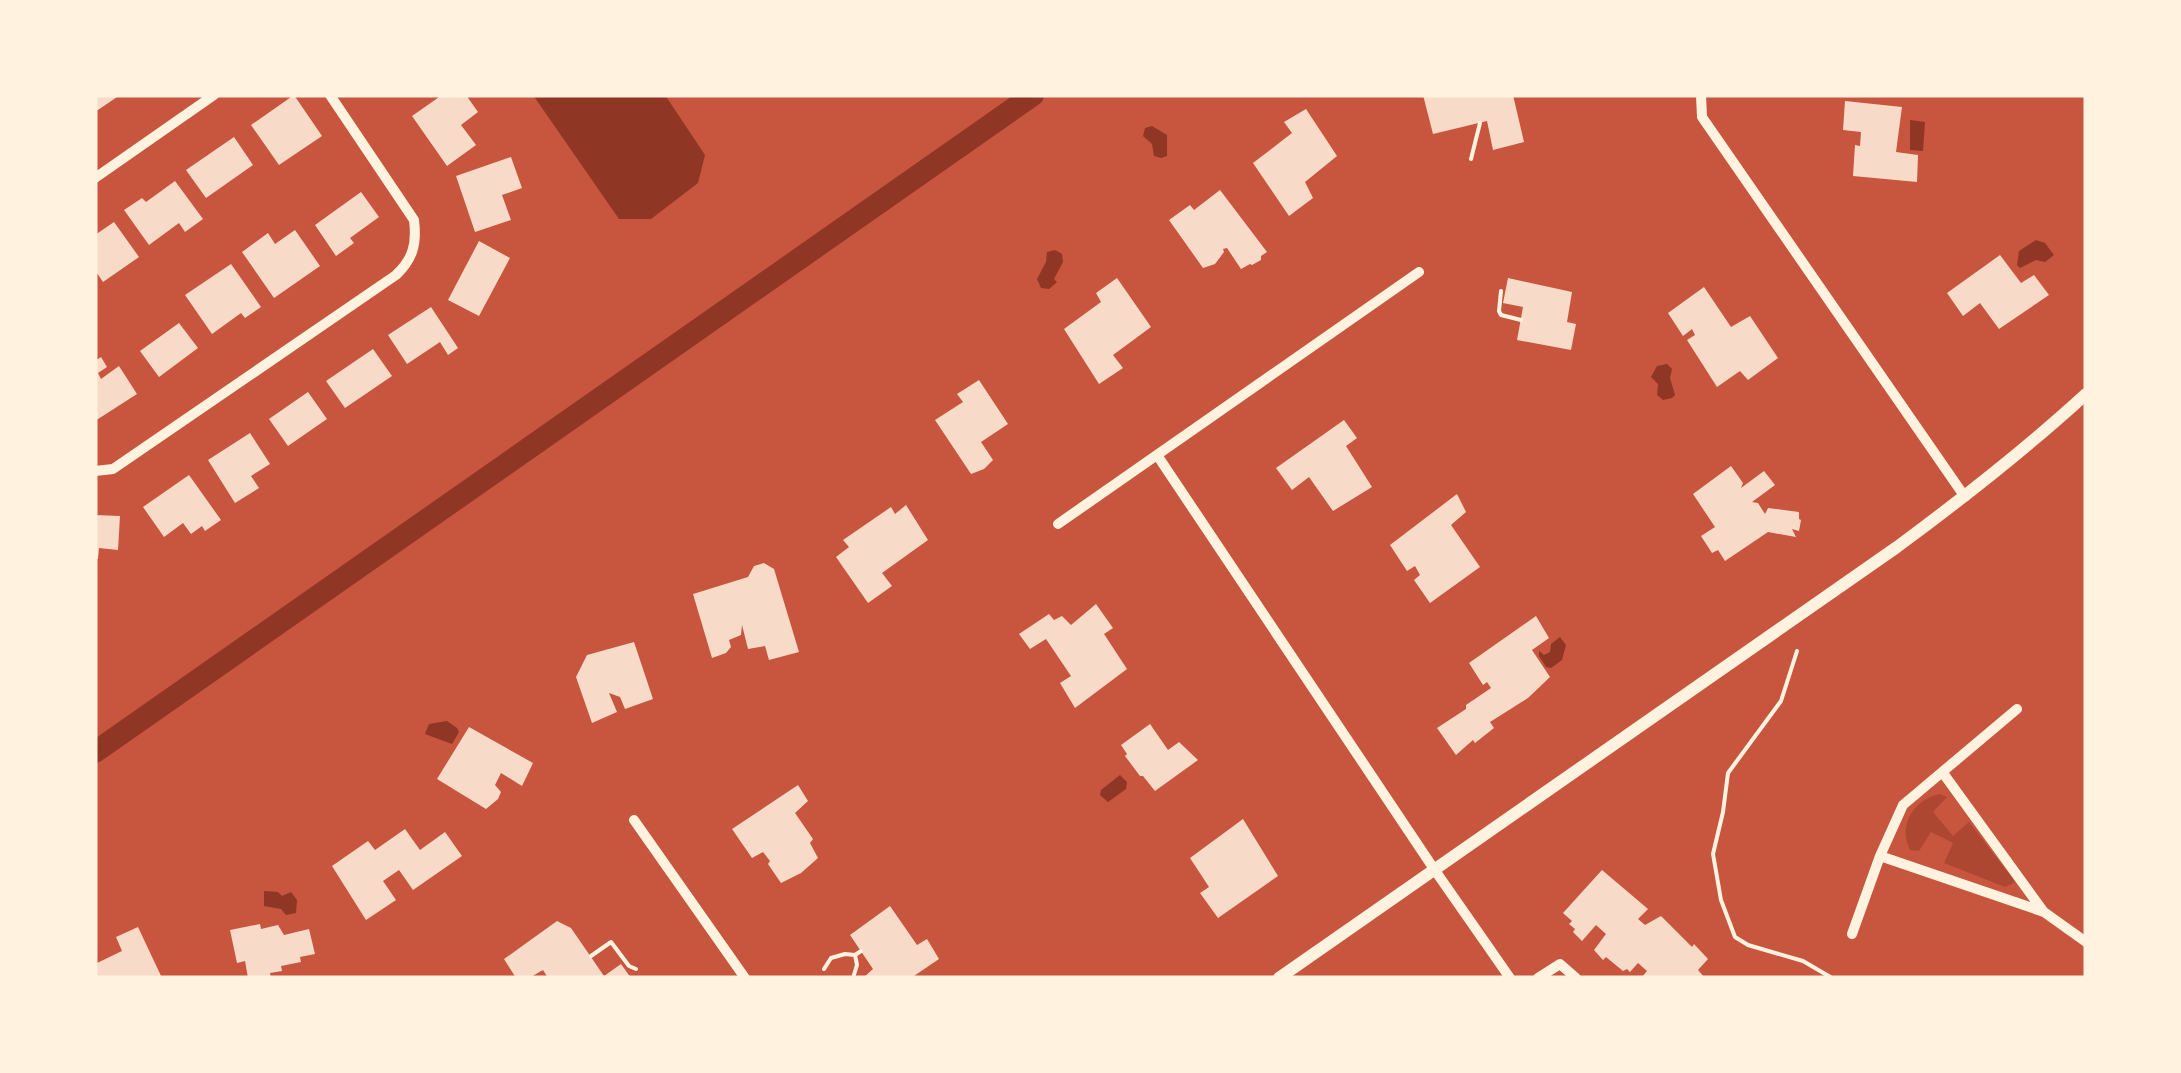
<svg xmlns="http://www.w3.org/2000/svg" width="2181" height="1073" font-family="'Roboto Condensed',sans-serif">
  <rect width="100%" height="100%" fill="#c8553d"/>
  <path fill="#ae4732" d="M 1940,794 L 1947,797 L 1933,812 L 1953,836 L 1969,822 L 2013,879 L 2014,883 L 2005,887 L 1944,863 L 1953,843 L 1931,832 L 1919,851 L 1910,850 C 1898,825 1913,800 1940,794 Z"/>
  <path fill="#8f3625" d="M 533,95 L 665,95 L 705,155 L 698,183 L 651,219 L 619,219 Z
    M 1910,120 L 1925,122 L 1923,151 L 1910,150 Z
    M 1152,126 L 1167,135 L 1167,156 L 1161,158 L 1154,156 L 1152,144 L 1143,136 L 1145,128 Z
    M 2036,240 L 2045,243 L 2054,255 L 2045,262 L 2036,260 L 2020,268 L 2017,265 L 2019,251 Z
    M 1055,250 L 1062,254 L 1063,262 L 1054,279 L 1057,282 L 1049,289 L 1041,288 L 1037,279 L 1046,262 L 1047,252 Z
    M 1667,364 L 1672,369 L 1670,378 L 1675,395 L 1672,398 L 1663,400 L 1657,395 L 1658,384 L 1651,377 L 1657,366 Z
    M 1560,637 L 1566,645 L 1562,660 L 1551,668 L 1546,667 L 1539,656 L 1539,651 L 1544,655 L 1550,652 L 1551,644 Z
    M 447,721 L 457,728 L 459,732 L 452,744 L 425,734 L 429,724 Z
    M 1120,775 L 1127,782 L 1126,789 L 1108,802 L 1100,795 L 1101,790 Z
    M 264,891 L 278,892 L 282,896 L 291,892 L 297,900 L 296,913 L 286,915 L 281,909 L 264,906 Z"/>
  <g fill="none" stroke-linecap="round" stroke-linejoin="round">
    <path stroke="#8f3625" stroke-width="22" d="M 95,752 L 1033,95"/>
  </g>
  <path fill="#f7dbc8" d="M 95,95 L 120,95 L 95,112 Z
    M 294,95 L 322,136 L 279,165 L 251,125 Z
    M 442,95 L 466,95 L 478,112 L 461,125 L 476,145 L 447,166 L 412,116 Z
    M 1423,95 L 1513,95 L 1524,142 L 1493,150 L 1487,121 L 1433,134 Z
    M 1845,101 L 1902,107 L 1896,152 L 1918,155 L 1917,182 L 1853,176 L 1855,145 L 1860,146 L 1861,132 L 1843,130 Z
    M 1306,109 L 1337,156 L 1305,182 L 1313,198 L 1289,216 L 1253,163 L 1292,133 L 1284,122 Z
    M 234,137 L 253,165 L 206,198 L 186,170 Z
    M 511,157 L 522,188 L 502,195 L 511,220 L 475,232 L 456,176 Z
    M 175,181 L 203,219 L 185,232 L 179,223 L 149,245 L 124,210 L 142,198 L 146,202 Z
    M 1220,190 L 1267,252 L 1261,256 L 1261,260 L 1252,265 L 1250,264 L 1241,269 L 1227,248 L 1223,249 L 1224,252 L 1215,264 L 1203,268 L 1169,220 L 1190,205 L 1194,210 Z
    M 361,192 L 379,217 L 350,238 L 354,243 L 336,256 L 315,225 Z
    M 114,222 L 139,257 L 103,282 L 97,273 L 95,275 L 95,235 Z
    M 295,230 L 320,266 L 274,298 L 242,252 L 268,233 L 275,244 Z
    M 479,241 L 510,258 L 479,316 L 448,300 Z
    M 2000,255 L 2021,283 L 2034,275 L 2049,295 L 1999,329 L 1980,303 L 1963,316 L 1947,293 Z
    M 231,264 L 261,307 L 245,318 L 241,313 L 212,334 L 185,295 Z
    M 1117,278 L 1151,327 L 1113,355 L 1123,368 L 1099,384 L 1064,329 L 1101,302 L 1096,293 Z
    M 1508,278 L 1572,292 L 1567,322 L 1576,324 L 1571,350 L 1517,340 L 1523,307 L 1503,303 Z
    M 1704,287 L 1731,327 L 1750,316 L 1778,358 L 1748,380 L 1740,371 L 1717,387 L 1687,340 L 1695,335 L 1692,329 L 1683,336 L 1668,313 Z
    M 431,307 L 458,348 L 448,355 L 440,342 L 407,364 L 388,335 Z
    M 179,323 L 198,348 L 159,377 L 140,351 Z
    M 373,349 L 392,376 L 345,408 L 326,381 Z
    M 101,357 L 107,367 L 98,373 L 101,379 L 119,366 L 137,394 L 95,421 L 95,361 Z
    M 979,380 L 1008,424 L 981,442 L 993,460 L 984,469 L 971,474 L 935,420 L 963,402 L 957,394 Z
    M 308,392 L 327,419 L 288,446 L 269,419 Z
    M 1344,420 L 1357,438 L 1346,446 L 1372,487 L 1333,511 L 1309,477 L 1292,490 L 1276,468 Z
    M 250,433 L 270,464 L 251,476 L 259,488 L 235,503 L 208,460 Z
    M 1731,466 L 1743,483 L 1741,488 L 1764,471 L 1775,485 L 1752,502 L 1758,503 L 1765,514 L 1768,508 L 1799,512 L 1799,519 L 1801,520 L 1799,531 L 1792,529 L 1796,537 L 1768,532 L 1725,561 L 1718,550 L 1712,553 L 1701,536 L 1715,527 L 1693,494 Z
    M 189,475 L 221,520 L 205,531 L 202,526 L 191,534 L 183,523 L 164,537 L 143,507 Z
    M 1457,494 L 1466,512 L 1451,525 L 1480,567 L 1430,603 L 1414,580 L 1420,575 L 1415,566 L 1407,571 L 1390,545 Z
    M 906,505 L 928,540 L 882,573 L 892,586 L 868,603 L 836,557 L 849,547 L 843,540 L 891,507 L 895,514 Z
    M 95,515 L 120,516 L 118,550 L 99,548 L 98,559 L 95,559 Z
    M 764,563 L 774,569 L 799,652 L 769,660 L 765,646 L 748,649 L 742,625 L 741,635 L 729,640 L 731,647 L 726,653 L 712,658 L 693,594 L 748,577 L 754,566 Z
    M 1096,604 L 1113,628 L 1104,634 L 1127,669 L 1075,708 L 1060,683 L 1071,676 L 1046,639 L 1030,649 L 1019,634 L 1049,614 L 1054,620 L 1062,616 L 1071,625 Z
    M 1536,616 L 1549,638 L 1532,650 L 1550,677 L 1528,698 L 1490,722 L 1494,728 L 1475,743 L 1473,740 L 1456,755 L 1437,728 L 1466,709 L 1466,705 L 1491,688 L 1487,682 L 1483,685 L 1469,663 Z
    M 634,642 L 653,699 L 625,709 L 620,697 L 609,693 L 617,712 L 592,723 L 576,677 L 587,655 Z
    M 1150,724 L 1168,750 L 1179,742 L 1198,760 L 1155,791 L 1143,776 L 1140,776 L 1125,756 L 1127,754 L 1121,745 Z
    M 469,727 L 533,763 L 522,786 L 501,773 L 495,785 L 501,792 L 498,799 L 486,809 L 437,779 Z
    M 798,785 L 808,801 L 795,813 L 813,839 L 810,843 L 818,858 L 801,873 L 781,883 L 768,864 L 770,861 L 763,852 L 752,858 L 732,829 Z
    M 1243,819 L 1278,876 L 1218,918 L 1200,893 L 1209,887 L 1190,858 Z
    M 405,829 L 420,850 L 445,832 L 462,856 L 413,890 L 399,870 L 383,881 L 396,900 L 366,920 L 332,866 L 368,841 L 375,850 Z
    M 1602,870 L 1648,909 L 1638,919 L 1645,925 L 1661,916 L 1692,947 L 1694,944 L 1708,959 L 1698,970 L 1705,978 L 1641,978 L 1647,971 L 1638,963 L 1630,972 L 1627,969 L 1623,971 L 1606,957 L 1603,960 L 1594,950 L 1606,934 L 1596,925 L 1582,941 L 1573,932 L 1575,929 L 1569,924 L 1572,921 L 1563,913 Z
    M 890,906 L 917,945 L 927,939 L 939,959 L 911,978 L 863,978 L 873,969 L 850,935 Z
    M 557,921 L 571,928 L 604,976 L 621,964 L 631,978 L 548,978 L 543,970 L 529,978 L 516,978 L 504,959 Z
    M 260,924 L 261,929 L 278,925 L 284,935 L 309,929 L 315,954 L 300,957 L 301,962 L 281,966 L 282,971 L 270,973 L 271,978 L 248,978 L 245,961 L 237,963 L 230,930 Z
    M 138,927 L 162,978 L 95,978 L 95,964 L 122,951 L 116,937 Z"/>
  <g fill="none" stroke-linecap="round" stroke-linejoin="round">
    <path stroke="#fff3e0" stroke-width="4" d="M 1471,159 L 1480,123
      M 1501,291 L 1499,311 L 1501,315 L 1521,320
      M 1797,651 L 1781,701 L 1728,773 L 1723,812 L 1713,854 L 1721,900 L 1735,937 L 1748,945 L 1803,961 L 1832,978
      M 591,956 L 611,942 L 629,966 L 636,969
      M 824,969 L 831,958 L 845,954 L 855,955 L 861,951
      M 853,978 L 857,965 L 855,955"/>
    <path stroke="#fff3e0" stroke-width="10" d="M 1701,95 L 1702,117 L 1965,497
      M 95,178 L 214,95
      M 1157,455 L 1434,869 L 1510,978
      M 95,471 L 113,469 L 396,275 C 413,259 417,244 414,220 L 330,95
      M 1058,524 L 1419,272
      M 1943,773 L 2043,911
      M 634,820 L 745,978
      M 1880,856 L 2044,912 L 2086,942
      M 1852,934 L 1880,856 L 1903,805 L 2017,709
      M 1538,978 L 1560,964 L 1576,978"/>
    <path stroke="#fff3e0" stroke-width="12" d="M 1279,978 L 1897,547 C 1962,499 2026,449 2086,394"/>
  </g>
  <rect width="2181" height="1073" fill="none" stroke="#fff3e0" stroke-width="195"/>
</svg>
